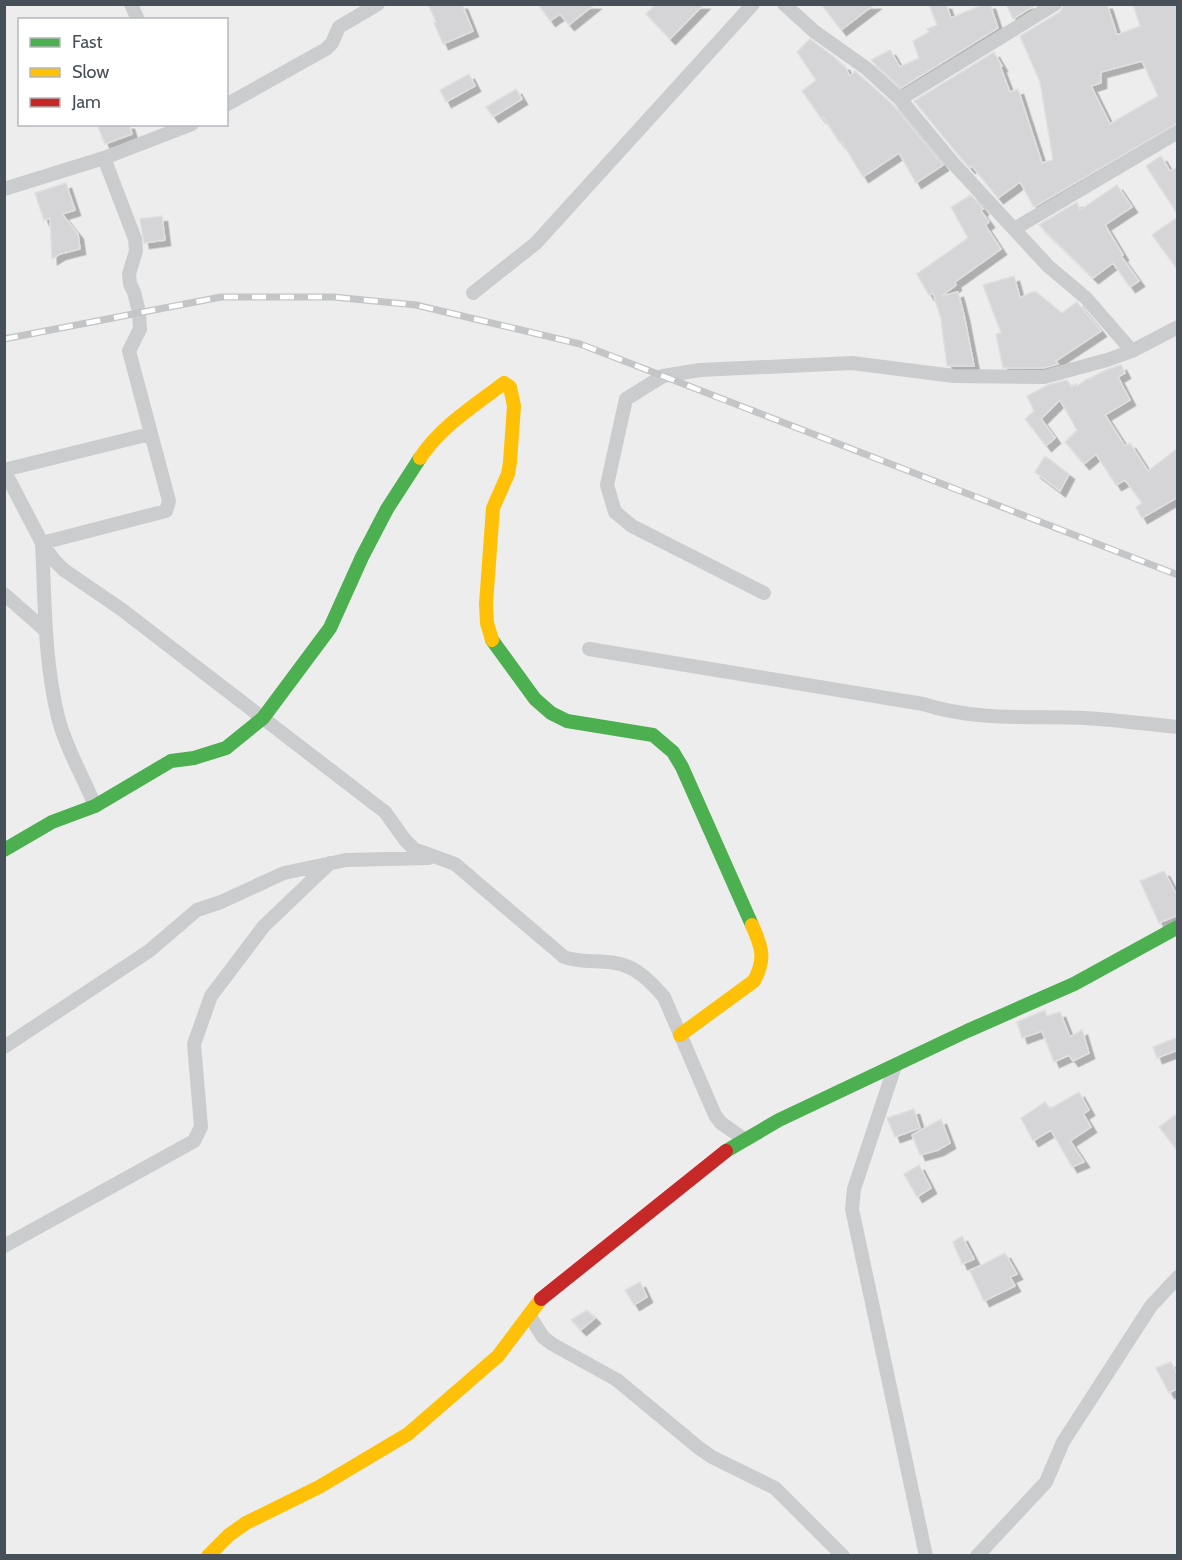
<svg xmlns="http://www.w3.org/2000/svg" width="1182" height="1560" font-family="Cabin,sans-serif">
  <defs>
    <filter id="shadow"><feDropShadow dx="5.5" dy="5.5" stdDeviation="0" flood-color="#0004"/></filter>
  </defs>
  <rect width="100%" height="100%" fill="#eeeded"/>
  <path fill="#d5d5d7" stroke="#dfdfe0" stroke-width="1.5" fill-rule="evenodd" filter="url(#shadow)" d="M 428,4 L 462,4 L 473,31 L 443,44 L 434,23 L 436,22 Z
    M 538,4 L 595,4 L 569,25 L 560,14 L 550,21 Z
    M 656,4 L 704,4 L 670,39 L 646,14 Z
    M 821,4 L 875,4 L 841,30 Z
    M 929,4 L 946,4 L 951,18 L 985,4 L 990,4 L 998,28 L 901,88 L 871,60 L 890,50 L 900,67 L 919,58 L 913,41 L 929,32 L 927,29 L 937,25 Z
    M 1006,4 L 1037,4 L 1013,19 Z
    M 1064,4 L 1107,4 L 1117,35 L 1140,26 L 1133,4 L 1178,4 L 1178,123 L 1034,207 L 1020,182 L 998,198 L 972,166 L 970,168 L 960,157 L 914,101 L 994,52 L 1002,66 L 1000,66 L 1010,92 L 1018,89 L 1042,163 L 1053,160 L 1040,82 L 1020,36 L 1060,12 ZM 1142,61 L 1158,96 L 1110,124 L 1091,86 L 1101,83 L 1101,72 Z
    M 810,39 L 833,56 L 843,66 L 844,65 L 850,76 L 855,71 L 893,105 L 943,165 L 916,183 L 899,153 L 863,177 L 842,142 L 840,143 L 823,117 L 821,118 L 802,91 L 816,80 L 797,52 Z
    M 469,74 L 475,86 L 446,102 L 440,90 Z
    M 516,89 L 522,99 L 493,117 L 486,107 Z
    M 97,124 L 129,124 L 132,134 L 105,144 Z
    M 1161,156 L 1170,171 L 1178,167 L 1178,215 L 1146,166 Z
    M 66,183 L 75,210 L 62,214 L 78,234 L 80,249 L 60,254 L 52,259 L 50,218 L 44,220 L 35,193 Z
    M 1117,185 L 1132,207 L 1105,225 L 1123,255 L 1121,256 L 1139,281 L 1130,287 L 1113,263 L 1093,278 L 1039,225 L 1077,202 L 1080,210 Z
    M 971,195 L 983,209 L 981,211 L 989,222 L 985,225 L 1001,249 L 955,282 L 956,285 L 942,296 L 958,292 L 964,315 L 974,366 L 947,366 L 941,319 L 933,293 L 929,295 L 917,274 L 968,238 L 951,207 Z
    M 162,216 L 165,240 L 144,243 L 140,219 Z
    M 1178,217 L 1178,270 L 1152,235 Z
    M 1014,276 L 1020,298 L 1032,292 L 1036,292 L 1062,313 L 1077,302 L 1101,331 L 1056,361 L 1058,364 L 1043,368 L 1003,368 L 996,334 L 1001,333 L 983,285 Z
    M 1121,365 L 1125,373 L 1118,377 L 1130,400 L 1105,415 L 1125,446 L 1130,443 L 1148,471 L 1178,448 L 1178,497 L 1142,518 L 1136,507 L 1142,503 L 1125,480 L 1116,485 L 1096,454 L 1084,464 L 1065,442 L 1077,430 L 1060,400 L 1041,419 L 1055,438 L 1046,446 L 1025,419 L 1034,411 L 1027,396 L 1048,385 L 1067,380 L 1072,387 L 1076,384 L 1077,386 L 1089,378 L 1089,379 L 1106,370 Z
    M 1045,456 L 1069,474 L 1060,491 L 1035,472 Z
    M 1164,871 L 1178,897 L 1178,915 L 1159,923 L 1140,881 Z
    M 1045,1010 L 1047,1016 L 1060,1012 L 1070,1037 L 1082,1030 L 1089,1053 L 1073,1061 L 1069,1055 L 1054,1062 L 1042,1031 L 1022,1038 L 1017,1022 Z
    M 1178,1037 L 1178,1050 L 1157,1058 L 1153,1047 Z
    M 1079,1092 L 1089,1110 L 1083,1114 L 1091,1127 L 1070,1141 L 1084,1162 L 1072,1167 L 1051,1130 L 1033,1141 L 1021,1118 L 1045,1102 L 1050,1109 Z
    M 914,1109 L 920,1128 L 895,1137 L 887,1118 Z
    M 1178,1113 L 1178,1152 L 1159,1127 Z
    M 941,1119 L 950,1143 L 938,1150 L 920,1155 L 912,1135 Z
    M 919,1165 L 931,1188 L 917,1197 L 904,1174 Z
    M 962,1236 L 974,1259 L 962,1264 L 953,1242 Z
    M 1005,1253 L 1017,1274 L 1010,1277 L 1015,1286 L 984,1301 L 970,1271 Z
    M 640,1282 L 647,1297 L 634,1305 L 625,1290 Z
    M 587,1310 L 595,1318 L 581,1330 L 571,1320 Z
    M 1171,1362 L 1178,1376 L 1178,1388 L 1169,1393 L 1156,1368 Z"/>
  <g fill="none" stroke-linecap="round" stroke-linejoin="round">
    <path stroke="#caccce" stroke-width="14" d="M 131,4 L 138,20
      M 784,4 L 815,32 L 866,68 L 900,99 L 953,163 L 1048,266 L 1086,298 L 1132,351
      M 900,99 L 1055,4
      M 226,105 L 326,49 L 332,43 L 339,27 L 378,4
      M 4,189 L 104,158 L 192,124
      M 1014,229 L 1178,132
      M 473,293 L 536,243 L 753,4
      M 4,470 L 42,543 L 53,559 L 64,570 L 121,609 L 385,812 L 405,840 L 414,849 L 455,864 L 564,957 C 581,963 597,960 615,963 C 636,966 651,982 664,997 L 715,1115 L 721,1123 L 744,1139
      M 4,470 L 150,434
      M 764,593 L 632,526 L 615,512 L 607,485 L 626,399 L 663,376 L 700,370 L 852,363 L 954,376 L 1044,377 L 1107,360 L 1132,351 L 1178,327
      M 4,594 L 46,631
      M 589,649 L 923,704 C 976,721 1030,716 1085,718 C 1116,720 1147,724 1178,727
      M 95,806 C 83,776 66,749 58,717 C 44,660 45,601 42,543 L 166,511 L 169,501 L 129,351 L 140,329 L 139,312 L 134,292 L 130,284 L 129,274 L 136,251 L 135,239 L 104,158
      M 4,1047 L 149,951 L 197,910 L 221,902 L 284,873 L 346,860 L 429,858
      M 895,1066 L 854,1189 L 852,1209 L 926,1556
      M 4,1246 L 194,1141 L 201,1127 L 194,1044 L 211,996 L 264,926 L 330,863
      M 529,1315 L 543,1337 L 552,1344 L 617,1380 L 699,1448 L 712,1457 L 775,1488 L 843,1556
      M 977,1556 L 1046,1482 L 1063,1442 L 1151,1306 L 1178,1277"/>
    <path stroke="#4caf50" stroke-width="14" d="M 492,640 L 535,699 L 551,713 L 567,721 L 653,735 L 673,752 L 682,767 L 752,925
      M 4,850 L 52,822 L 95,806 L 171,761 L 194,758 L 226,748 L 263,718 L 330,628 L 362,557 L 387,509 L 420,458
      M 726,1151 L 779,1120 L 967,1031 L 1074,984 L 1178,927"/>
    <path stroke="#ffc107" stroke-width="14" d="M 420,458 C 441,426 474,406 504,383 L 510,387 L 514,406 L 510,462 L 508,474 L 493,508 L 486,604 L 487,623 L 492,640
      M 680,1035 L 754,981 C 766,959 762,947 752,925
      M 208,1556 L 229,1535 L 246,1523 L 319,1487 L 408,1434 L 498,1356 L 541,1299"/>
    <path stroke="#c62828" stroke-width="14" d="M 541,1299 L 726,1151"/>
    <g stroke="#c4c5c7" stroke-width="7">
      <path id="rail" d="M 4,339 L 221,297 L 333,297 L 416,305 L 580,344 L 1178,575"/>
    </g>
    <use href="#rail" stroke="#fff" stroke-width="4.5" stroke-dasharray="14" stroke-linecap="butt"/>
  </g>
  <rect width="1182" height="1560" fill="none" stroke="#474f58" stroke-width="12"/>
  <rect x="18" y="18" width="210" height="108" fill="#ffffff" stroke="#b5b9bc" stroke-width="1.5"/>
  <rect x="30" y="38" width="30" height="9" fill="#4caf50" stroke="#b5b9bc" stroke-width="1.5"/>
  <text x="72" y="48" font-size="18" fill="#474f58">Fast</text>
  <rect x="30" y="68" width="30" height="9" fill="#ffc107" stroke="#b5b9bc" stroke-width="1.5"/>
  <text x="72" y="78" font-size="18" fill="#474f58">Slow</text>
  <rect x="30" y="98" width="30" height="9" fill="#c62828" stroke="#b5b9bc" stroke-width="1.5"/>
  <text x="72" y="108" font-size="18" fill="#474f58">Jam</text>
</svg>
